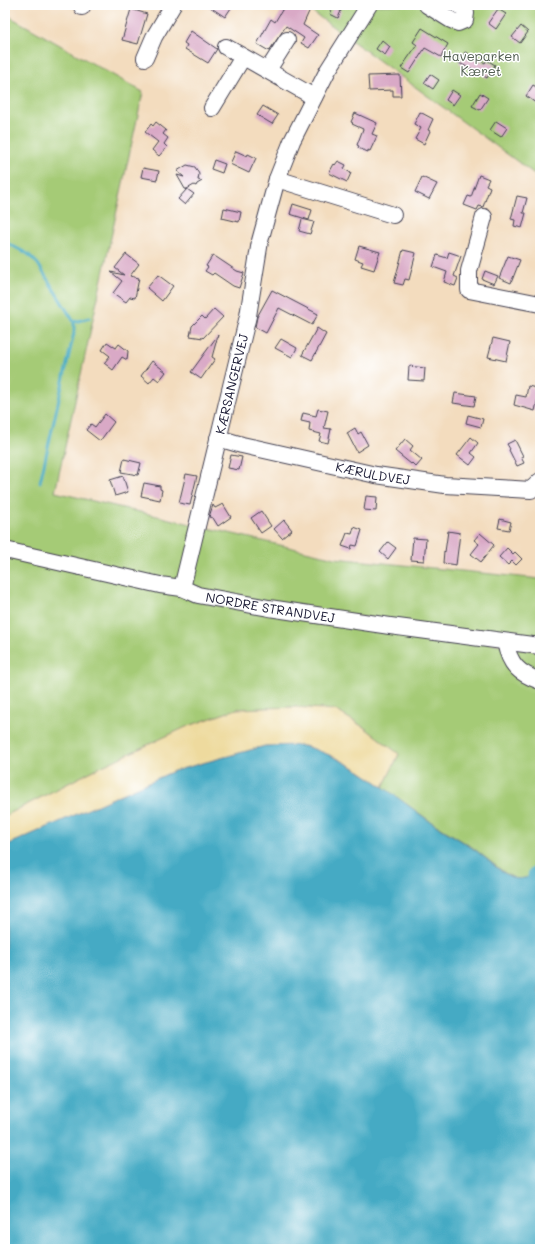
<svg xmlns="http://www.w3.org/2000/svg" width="545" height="1254" font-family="Mali,sans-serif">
  <rect width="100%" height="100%" fill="#fff"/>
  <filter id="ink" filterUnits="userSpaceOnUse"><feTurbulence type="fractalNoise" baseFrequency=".025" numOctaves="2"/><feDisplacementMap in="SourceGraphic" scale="8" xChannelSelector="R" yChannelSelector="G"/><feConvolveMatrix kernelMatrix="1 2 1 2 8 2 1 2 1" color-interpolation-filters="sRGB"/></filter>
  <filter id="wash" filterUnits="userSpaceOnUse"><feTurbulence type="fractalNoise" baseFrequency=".012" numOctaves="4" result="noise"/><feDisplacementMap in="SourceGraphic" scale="16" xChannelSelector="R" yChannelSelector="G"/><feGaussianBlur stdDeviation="0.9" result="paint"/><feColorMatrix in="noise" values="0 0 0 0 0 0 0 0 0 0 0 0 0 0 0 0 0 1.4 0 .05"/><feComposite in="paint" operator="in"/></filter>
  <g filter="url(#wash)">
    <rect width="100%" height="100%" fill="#f3dcbe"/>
    <path fill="#a5cb76" stroke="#647658" d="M 303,5 L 540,5 L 540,178 Z
      M 5,14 L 143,92 L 55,492 L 335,558 L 540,579 L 540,640 L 270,605 L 5,547 Z
      M 5,555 L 540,652 L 540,877 L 537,876 L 520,879 L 514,878 L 505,873 L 472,847 L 430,821 L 383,787 L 399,754 L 365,728 L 335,710 L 295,707 L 237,709 L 186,727 L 94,770 L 5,816 Z"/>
    <path fill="#eeda9e" stroke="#887e6c" d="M 295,707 L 335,710 L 365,728 L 399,754 L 383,787 L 360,771 L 337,758 L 306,746 L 265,746 L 174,771 L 5,846 L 5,816 L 94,770 L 186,727 L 237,709 Z"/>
    <path fill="#45aac4" stroke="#346680" d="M 265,746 C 276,746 297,744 307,747 C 353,760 390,793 428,820 C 442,830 458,838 472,848 C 485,856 499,872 513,878 C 522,881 531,874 540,877 L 540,1249 L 5,1249 L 5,846 L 174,771 Z"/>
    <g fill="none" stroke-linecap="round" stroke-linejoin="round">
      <path stroke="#45aac4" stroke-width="3" d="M 5,242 L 28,254 L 38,264 L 74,322 L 74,333 L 40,482
        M 74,322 L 89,318"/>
      <path stroke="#45aac4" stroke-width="19" d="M 537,876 L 540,874"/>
    </g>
    <g id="blocks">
      <path fill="#d9a9c6" d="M 207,5 L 233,5 L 225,17 Z
        M 285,5 L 312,5 L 303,25 L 318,35 L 309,48 L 301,43 L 304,38 L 286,26 L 269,51 L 257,44 L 271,19 L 275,22 Z
        M 334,6 L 341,11 L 338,18 L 330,14 Z
        M 131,9 L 147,14 L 138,44 L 122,40 Z
        M 498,9 L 506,14 L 496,29 L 488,23 Z
        M 521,26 L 528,32 L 520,43 L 512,37 Z
        M 422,28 L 448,44 L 441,57 L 425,48 L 409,73 L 401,68 L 417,45 L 413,42 Z
        M 191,31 L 217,49 L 208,63 L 185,49 L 187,45 L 184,43 Z
        M 382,40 L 390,47 L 385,55 L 376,49 Z
        M 465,52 L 485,63 L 487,60 L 495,65 L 487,78 L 471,68 L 471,69 L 459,63 Z
        M 430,74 L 439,80 L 433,89 L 424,83 Z
        M 400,75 L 401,96 L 393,96 L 393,90 L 369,91 L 368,76 Z
        M 533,85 L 540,89 L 540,106 L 526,96 Z
        M 452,90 L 460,95 L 453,105 L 446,100 Z
        M 480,93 L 488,98 L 480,110 L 472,106 Z
        M 263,106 L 278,115 L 272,124 L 257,115 Z
        M 420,112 L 433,119 L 428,130 L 430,131 L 424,144 L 415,139 L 421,128 L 414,124 Z
        M 355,113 L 377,123 L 372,134 L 377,136 L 370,151 L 368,150 L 368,152 L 358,148 L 359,146 L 357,145 L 363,129 L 352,124 L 353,123 L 351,122 Z
        M 496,121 L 507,128 L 501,137 L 490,130 Z
        M 156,122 L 166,130 L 163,134 L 168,138 L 164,144 L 167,147 L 159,156 L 152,150 L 158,142 L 145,132 L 151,124 L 153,126 Z
        M 236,151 L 247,156 L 248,154 L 256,158 L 249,173 L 230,164 Z
        M 214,160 L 225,164 L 222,173 L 211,169 Z
        M 338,161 L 346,165 L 344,169 L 351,173 L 347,182 L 329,173 L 334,164 L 335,165 Z
        M 187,165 L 195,167 L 199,174 L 198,180 L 202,181 L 197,184 L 196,186 L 194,185 L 187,189 L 194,194 L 185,205 L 178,199 L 187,189 L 185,189 L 177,175 L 184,177 L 177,171 Z
        M 143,168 L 159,171 L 157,180 L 141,177 Z
        M 479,175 L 489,179 L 486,185 L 490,187 L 483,207 L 479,206 L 477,210 L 464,205 L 468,196 L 471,197 Z
        M 422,177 L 437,184 L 429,199 L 415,192 Z
        M 517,196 L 527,198 L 523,213 L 526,213 L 522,228 L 514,226 L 515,220 L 511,219 Z
        M 293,204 L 312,210 L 309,220 L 290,214 Z
        M 224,208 L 241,212 L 239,222 L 222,218 Z
        M 302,219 L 314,222 L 310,234 L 299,231 Z
        M 359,246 L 380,252 L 374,270 L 361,266 L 363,262 L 355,259 Z
        M 403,250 L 416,253 L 409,280 L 405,279 L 403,285 L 394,283 Z
        M 449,252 L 461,256 L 454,276 L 458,278 L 455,286 L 444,282 L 447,272 L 433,267 L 437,255 L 447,258 Z
        M 126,254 L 139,264 L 130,276 L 139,278 L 135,298 L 130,297 L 126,302 L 113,293 L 122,281 L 111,272 L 124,275 L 115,268 Z
        M 213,255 L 237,271 L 244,273 L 239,288 L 233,286 L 214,273 L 212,275 L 205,271 L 208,267 L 206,266 Z
        M 508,256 L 520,260 L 511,283 L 499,278 Z
        M 485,271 L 498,276 L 494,284 L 482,279 Z
        M 158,275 L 173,286 L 162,301 L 147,288 Z
        M 272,290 L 318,314 L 312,325 L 279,308 L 266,333 L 255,327 L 257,317 Z
        M 214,309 L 223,317 L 203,338 L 190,336 L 192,326 L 202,316 L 205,319 Z
        M 317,328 L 326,334 L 312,360 L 302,355 Z
        M 218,335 L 212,357 L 215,359 L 201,379 L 191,372 Z
        M 493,338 L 510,342 L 506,361 L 488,357 Z
        M 281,339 L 297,348 L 292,357 L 275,348 Z
        M 107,342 L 116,348 L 119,344 L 128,351 L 127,360 L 122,357 L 113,370 L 104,363 L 110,356 L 102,350 Z
        M 152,361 L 166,372 L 159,381 L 154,377 L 149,383 L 141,376 Z
        M 409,366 L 425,368 L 424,381 L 408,380 Z
        M 528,386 L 540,389 L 535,411 L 514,405 L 516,395 L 526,397 Z
        M 455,393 L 476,396 L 474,406 L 453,403 Z
        M 318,409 L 328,411 L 324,428 L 331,429 L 328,443 L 319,441 L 321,434 L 309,431 L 310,423 L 301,421 L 303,413 L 316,416 Z
        M 105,414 L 114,422 L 100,441 L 86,430 L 91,424 L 95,427 Z
        M 468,415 L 483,419 L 481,427 L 466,423 Z
        M 355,428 L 358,434 L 361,432 L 368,445 L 357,452 L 347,433 Z
        M 471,437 L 478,443 L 471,453 L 476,457 L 470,465 L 457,455 Z
        M 405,439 L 413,446 L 410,450 L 422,460 L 416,467 L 412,463 L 411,464 L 395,451 Z
        M 515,440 L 523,456 L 521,457 L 524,463 L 517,466 L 509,450 L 510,449 L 507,444 Z
        M 231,455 L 242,457 L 239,470 L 228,468 Z
        M 124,459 L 141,463 L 138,475 L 121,472 Z
        M 186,474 L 197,476 L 190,505 L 179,503 Z
        M 123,476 L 128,492 L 115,496 L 110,480 Z
        M 144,483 L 160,486 L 160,489 L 162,490 L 160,500 L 141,496 Z
        M 366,496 L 377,497 L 376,511 L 364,510 Z
        M 223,504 L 231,517 L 218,526 L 213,518 L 209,517 L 213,505 L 215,508 Z
        M 261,511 L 271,526 L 261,533 L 251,518 Z
        M 500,519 L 511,522 L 509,530 L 498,528 Z
        M 284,520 L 292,530 L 282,538 L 274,529 Z
        M 354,527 L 362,530 L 357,546 L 352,545 L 351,549 L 342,546 L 347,533 L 352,534 Z
        M 448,531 L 460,533 L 456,565 L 443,563 L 444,551 L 445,552 Z
        M 480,533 L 494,545 L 481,562 L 471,554 L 479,544 L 474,540 Z
        M 413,538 L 426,539 L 424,561 L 411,560 Z
        M 388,542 L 396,548 L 388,559 L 380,552 Z
        M 507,548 L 513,554 L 515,552 L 522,559 L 516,565 L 512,561 L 508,565 L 499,557 Z"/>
    </g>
  </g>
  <g filter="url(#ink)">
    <use href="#blocks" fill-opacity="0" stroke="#413e4f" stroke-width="1"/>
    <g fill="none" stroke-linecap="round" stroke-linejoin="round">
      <g stroke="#413e4f" stroke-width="18">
        <g id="minor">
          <path d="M 427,5 L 451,20 L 458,23 L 465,20 L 466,13 L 463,8 L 458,5"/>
          <path d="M 82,7 L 82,5"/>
          <path d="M 226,47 L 314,97"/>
          <path d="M 145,58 L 154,37 L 173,5"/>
          <path d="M 268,70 L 287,40"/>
          <path d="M 212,108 L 243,57"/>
          <path d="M 277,179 L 393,215"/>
          <path d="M 484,217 L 469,271 L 469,290 L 540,304"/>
          <path id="s1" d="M 218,438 L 242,445 L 376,475 L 445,485 L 531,490 L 540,481"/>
          <path id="s2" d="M 5,550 L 160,585 L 182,588 L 198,595 L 269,608 L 390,626 L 540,646"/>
          <path id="s3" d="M 182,588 L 248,316 L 260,241 L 277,179 L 292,141 L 328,70 L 369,5"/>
          <path d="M 505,642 C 510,665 518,673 540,681"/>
        </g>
      </g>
      <use href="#minor" stroke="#fff" stroke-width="16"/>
    </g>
  </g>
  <g text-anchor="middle" stroke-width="3" stroke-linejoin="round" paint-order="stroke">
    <g font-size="13" fill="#505d50" stroke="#fff">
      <text x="481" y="61">Haveparken<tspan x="481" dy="15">Kæret</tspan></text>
    </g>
    <g font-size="13" fill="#22223b" stroke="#fff">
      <text dy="5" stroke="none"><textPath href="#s3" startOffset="210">KÆRSANGERVEJ</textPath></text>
      <text dy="5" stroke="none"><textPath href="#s1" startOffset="159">KÆRULDVEJ</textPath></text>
      <text dy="5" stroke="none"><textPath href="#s2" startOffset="272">NORDRE STRANDVEJ</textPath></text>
    </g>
  </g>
  <rect width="545" height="1254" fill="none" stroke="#fff" stroke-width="20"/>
</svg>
